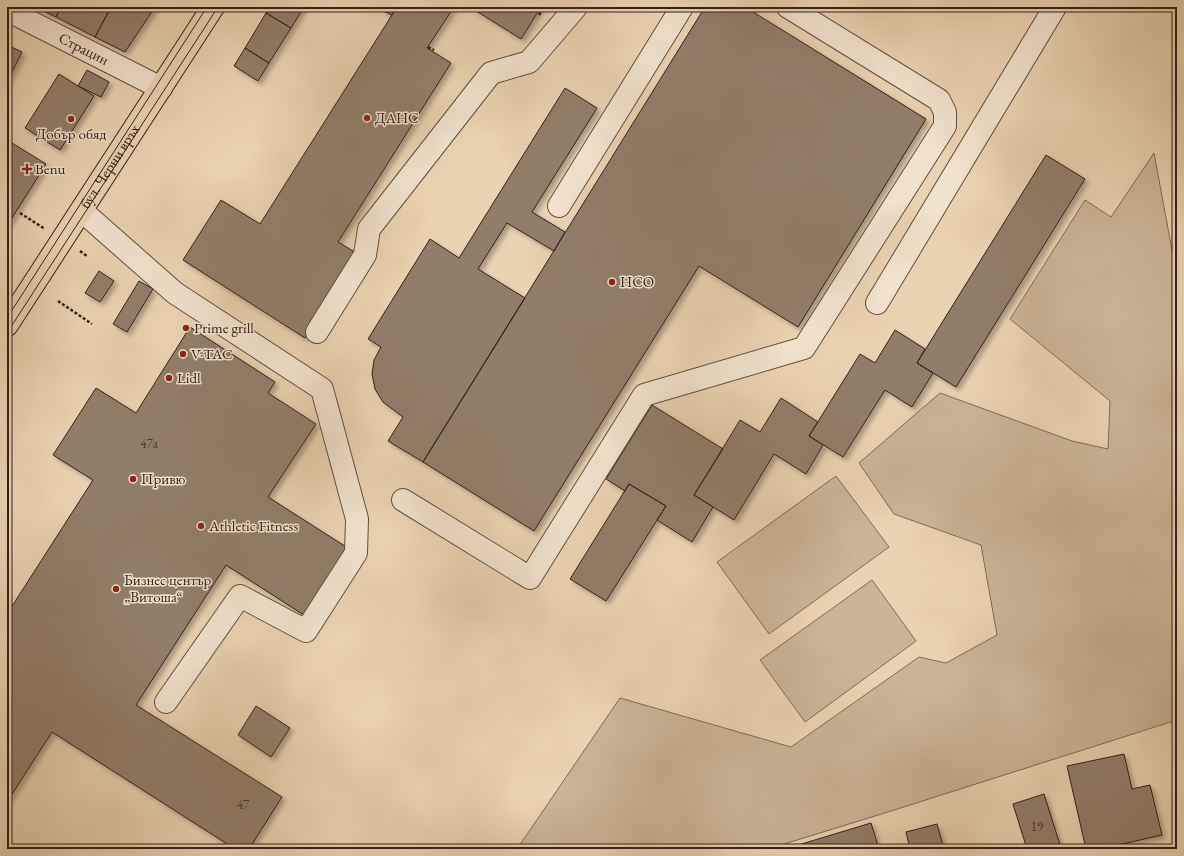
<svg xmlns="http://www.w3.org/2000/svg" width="1184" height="856" font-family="'EB Garamond',serif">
  <defs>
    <filter id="shadow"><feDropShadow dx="3.5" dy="3.5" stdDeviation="2" flood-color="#0004"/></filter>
  </defs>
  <rect width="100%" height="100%" fill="#ead3b2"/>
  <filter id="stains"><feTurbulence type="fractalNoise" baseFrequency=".005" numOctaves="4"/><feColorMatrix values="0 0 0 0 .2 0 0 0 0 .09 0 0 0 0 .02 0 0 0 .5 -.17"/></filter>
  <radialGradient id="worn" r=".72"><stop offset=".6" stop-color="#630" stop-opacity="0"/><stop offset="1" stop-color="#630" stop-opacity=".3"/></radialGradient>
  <path fill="#cab598" stroke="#7d6b5a" d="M 1154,153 L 1177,277 L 1177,720 L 888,812 L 768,849 L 517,849 L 620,698 L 791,747 L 919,657 L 946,663 L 997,635 L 981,545 L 894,514 L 859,463 L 940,393 L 1072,441 L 1108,449 L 1110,401 L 1010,319 L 1085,200 L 1111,217 Z
    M 836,476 L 889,547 L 769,634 L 717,562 Z
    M 872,580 L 916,641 L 805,722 L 760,660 Z"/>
  <path fill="#917e6a" stroke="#30211b" filter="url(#shadow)" d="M 35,7 L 61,7 L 56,17 Z
    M 61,7 L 111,7 L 95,37 L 56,17 Z
    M 111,7 L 155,7 L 125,52 L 95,37 Z
    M 270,7 L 304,7 L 291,28 L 266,13 Z
    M 386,7 L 397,7 L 392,15 L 383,11 Z
    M 397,7 L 454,7 L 427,48 L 451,63 L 338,242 L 358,254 L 305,338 L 183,260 L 221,200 L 260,224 Z
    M 470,7 L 541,7 L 521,39 Z
    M 705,7 L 745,7 L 926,119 L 798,327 L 699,266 L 534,531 L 423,462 Z
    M 266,13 L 291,28 L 269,63 L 245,48 Z
    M 7,45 L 22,52 L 7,82 Z
    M 245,48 L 269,63 L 258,81 L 234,66 Z
    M 87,70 L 109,82 L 101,97 L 78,86 Z
    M 59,74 L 94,96 L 60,150 L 25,128 Z
    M 565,88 L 597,108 L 532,212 L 565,232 L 554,251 L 507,223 L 478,269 L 525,298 L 423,462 L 388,441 L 403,417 L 383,402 L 375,389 L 372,374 L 374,360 L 381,347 L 368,339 L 430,239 L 459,258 Z
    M 7,140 L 46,164 L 7,226 Z
    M 1046,155 L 1085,179 L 956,387 L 917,363 Z
    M 99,271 L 114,281 L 100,302 L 85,293 Z
    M 139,281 L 153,289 L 127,332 L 113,324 Z
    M 190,327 L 275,382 L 268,393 L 316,424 L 268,497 L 351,550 L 307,617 L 226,565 L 136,705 L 282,797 L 249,849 L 235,849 L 52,732 L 7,802 L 7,614 L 93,480 L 53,455 L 96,388 L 136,413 Z
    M 895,330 L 925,349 L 917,363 L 933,373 L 912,407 L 885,390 L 843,457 L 809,436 L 860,354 L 875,363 Z
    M 781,398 L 818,422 L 809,436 L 823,445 L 806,474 L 774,454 L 734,520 L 694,495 L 740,420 L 760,432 Z
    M 652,405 L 723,449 L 694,495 L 713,507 L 692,542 L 657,520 L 666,506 L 629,484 L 625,491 L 606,479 Z
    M 629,484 L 666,506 L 606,601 L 570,579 Z
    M 256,706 L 290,728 L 271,757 L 238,735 Z
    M 1124,754 L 1132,789 L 1150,785 L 1162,835 L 1100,849 L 1086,849 L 1067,766 Z
    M 1044,794 L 1061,848 L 1057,849 L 1027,849 L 1013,804 Z
    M 871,823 L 879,849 L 785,849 Z
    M 937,824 L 944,849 L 910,849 L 906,832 Z"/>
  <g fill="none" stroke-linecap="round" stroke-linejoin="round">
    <g stroke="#5e4e41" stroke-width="24">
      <g id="minor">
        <path id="s1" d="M 7,10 L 161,88"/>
        <path d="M 559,206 L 682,7"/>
        <path d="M 82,211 L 175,293 L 322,389 L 357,519 L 356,553 L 306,631 L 240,596 L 166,702"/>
        <path d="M 877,303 L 1055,7"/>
        <path d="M 317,332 L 365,255 L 369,229 L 491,73 L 529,62 L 576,7"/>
        <path d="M 403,500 L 530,578 L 644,395 L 804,348 L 945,126 L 945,112 L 939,100 L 788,7"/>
      </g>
    </g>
    <g stroke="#30211b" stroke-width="24">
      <g id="major">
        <path id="s2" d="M 7,325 L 213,7"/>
      </g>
    </g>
    <path stroke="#30211b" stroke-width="2.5" stroke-dasharray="3 2" stroke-linecap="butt" d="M 539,15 L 544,7
      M 428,47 L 434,50
      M 20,213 L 45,229
      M 80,251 L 87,256
      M 58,301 L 92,324"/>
    <use href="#minor" stroke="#f1e2cd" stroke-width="22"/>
    <use href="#major" stroke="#ead3b2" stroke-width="22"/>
    <path stroke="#30211b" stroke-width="1" d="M 7,318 L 207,7
      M 7,333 L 218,7"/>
  </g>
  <g fill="#8f2418" stroke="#f1e2cd" stroke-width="1.5">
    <circle cx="367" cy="118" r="4"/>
    <circle cx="71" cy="119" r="4"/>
    <path d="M25 163h4v4h4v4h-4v4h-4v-4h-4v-4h4z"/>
    <circle cx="612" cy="282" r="4"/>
    <circle cx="186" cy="328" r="4"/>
    <circle cx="183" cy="354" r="4"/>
    <circle cx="169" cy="378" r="4"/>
    <circle cx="133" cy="479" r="4"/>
    <circle cx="201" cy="526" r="4"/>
    <circle cx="116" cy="589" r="4"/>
  </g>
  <g text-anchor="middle" stroke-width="3" stroke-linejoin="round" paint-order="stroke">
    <g font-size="13" fill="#48382f">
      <text x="149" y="448">47a</text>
      <text x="243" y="809">47</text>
      <text x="1037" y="831">19</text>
    </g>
    <g font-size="15" fill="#30211b" stroke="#f1e2cd">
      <text dy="5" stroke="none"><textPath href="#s1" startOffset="86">Страцин</textPath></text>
      <text dy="5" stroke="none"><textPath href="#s2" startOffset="189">бул. Черни връх</textPath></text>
    </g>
    <g font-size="15" fill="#30211b" stroke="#f1e2cd" text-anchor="start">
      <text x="375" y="123">ДАНС</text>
      <text x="71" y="139" text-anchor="middle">Добър обяд</text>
      <text x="35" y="174">Benu</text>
      <text x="620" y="287">НСО</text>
      <text x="194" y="333">Prime grill</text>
      <text x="191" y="359">V-TAC</text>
      <text x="177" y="383">Lidl</text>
      <text x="141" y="484">Привю</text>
      <text x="209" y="531">Athletic Fitness</text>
      <text x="124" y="585">Бизнес център<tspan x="124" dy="17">„Витоша“</tspan></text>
    </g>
  </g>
  <rect width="1184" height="856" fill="none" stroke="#ead3b2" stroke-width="24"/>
  <rect x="8" y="8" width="1168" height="840" fill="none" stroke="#30211b" stroke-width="2"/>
  <rect x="12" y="12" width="1160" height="832" fill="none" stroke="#30211b"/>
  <rect width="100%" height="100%" filter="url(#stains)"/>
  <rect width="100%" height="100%" fill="url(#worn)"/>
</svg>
